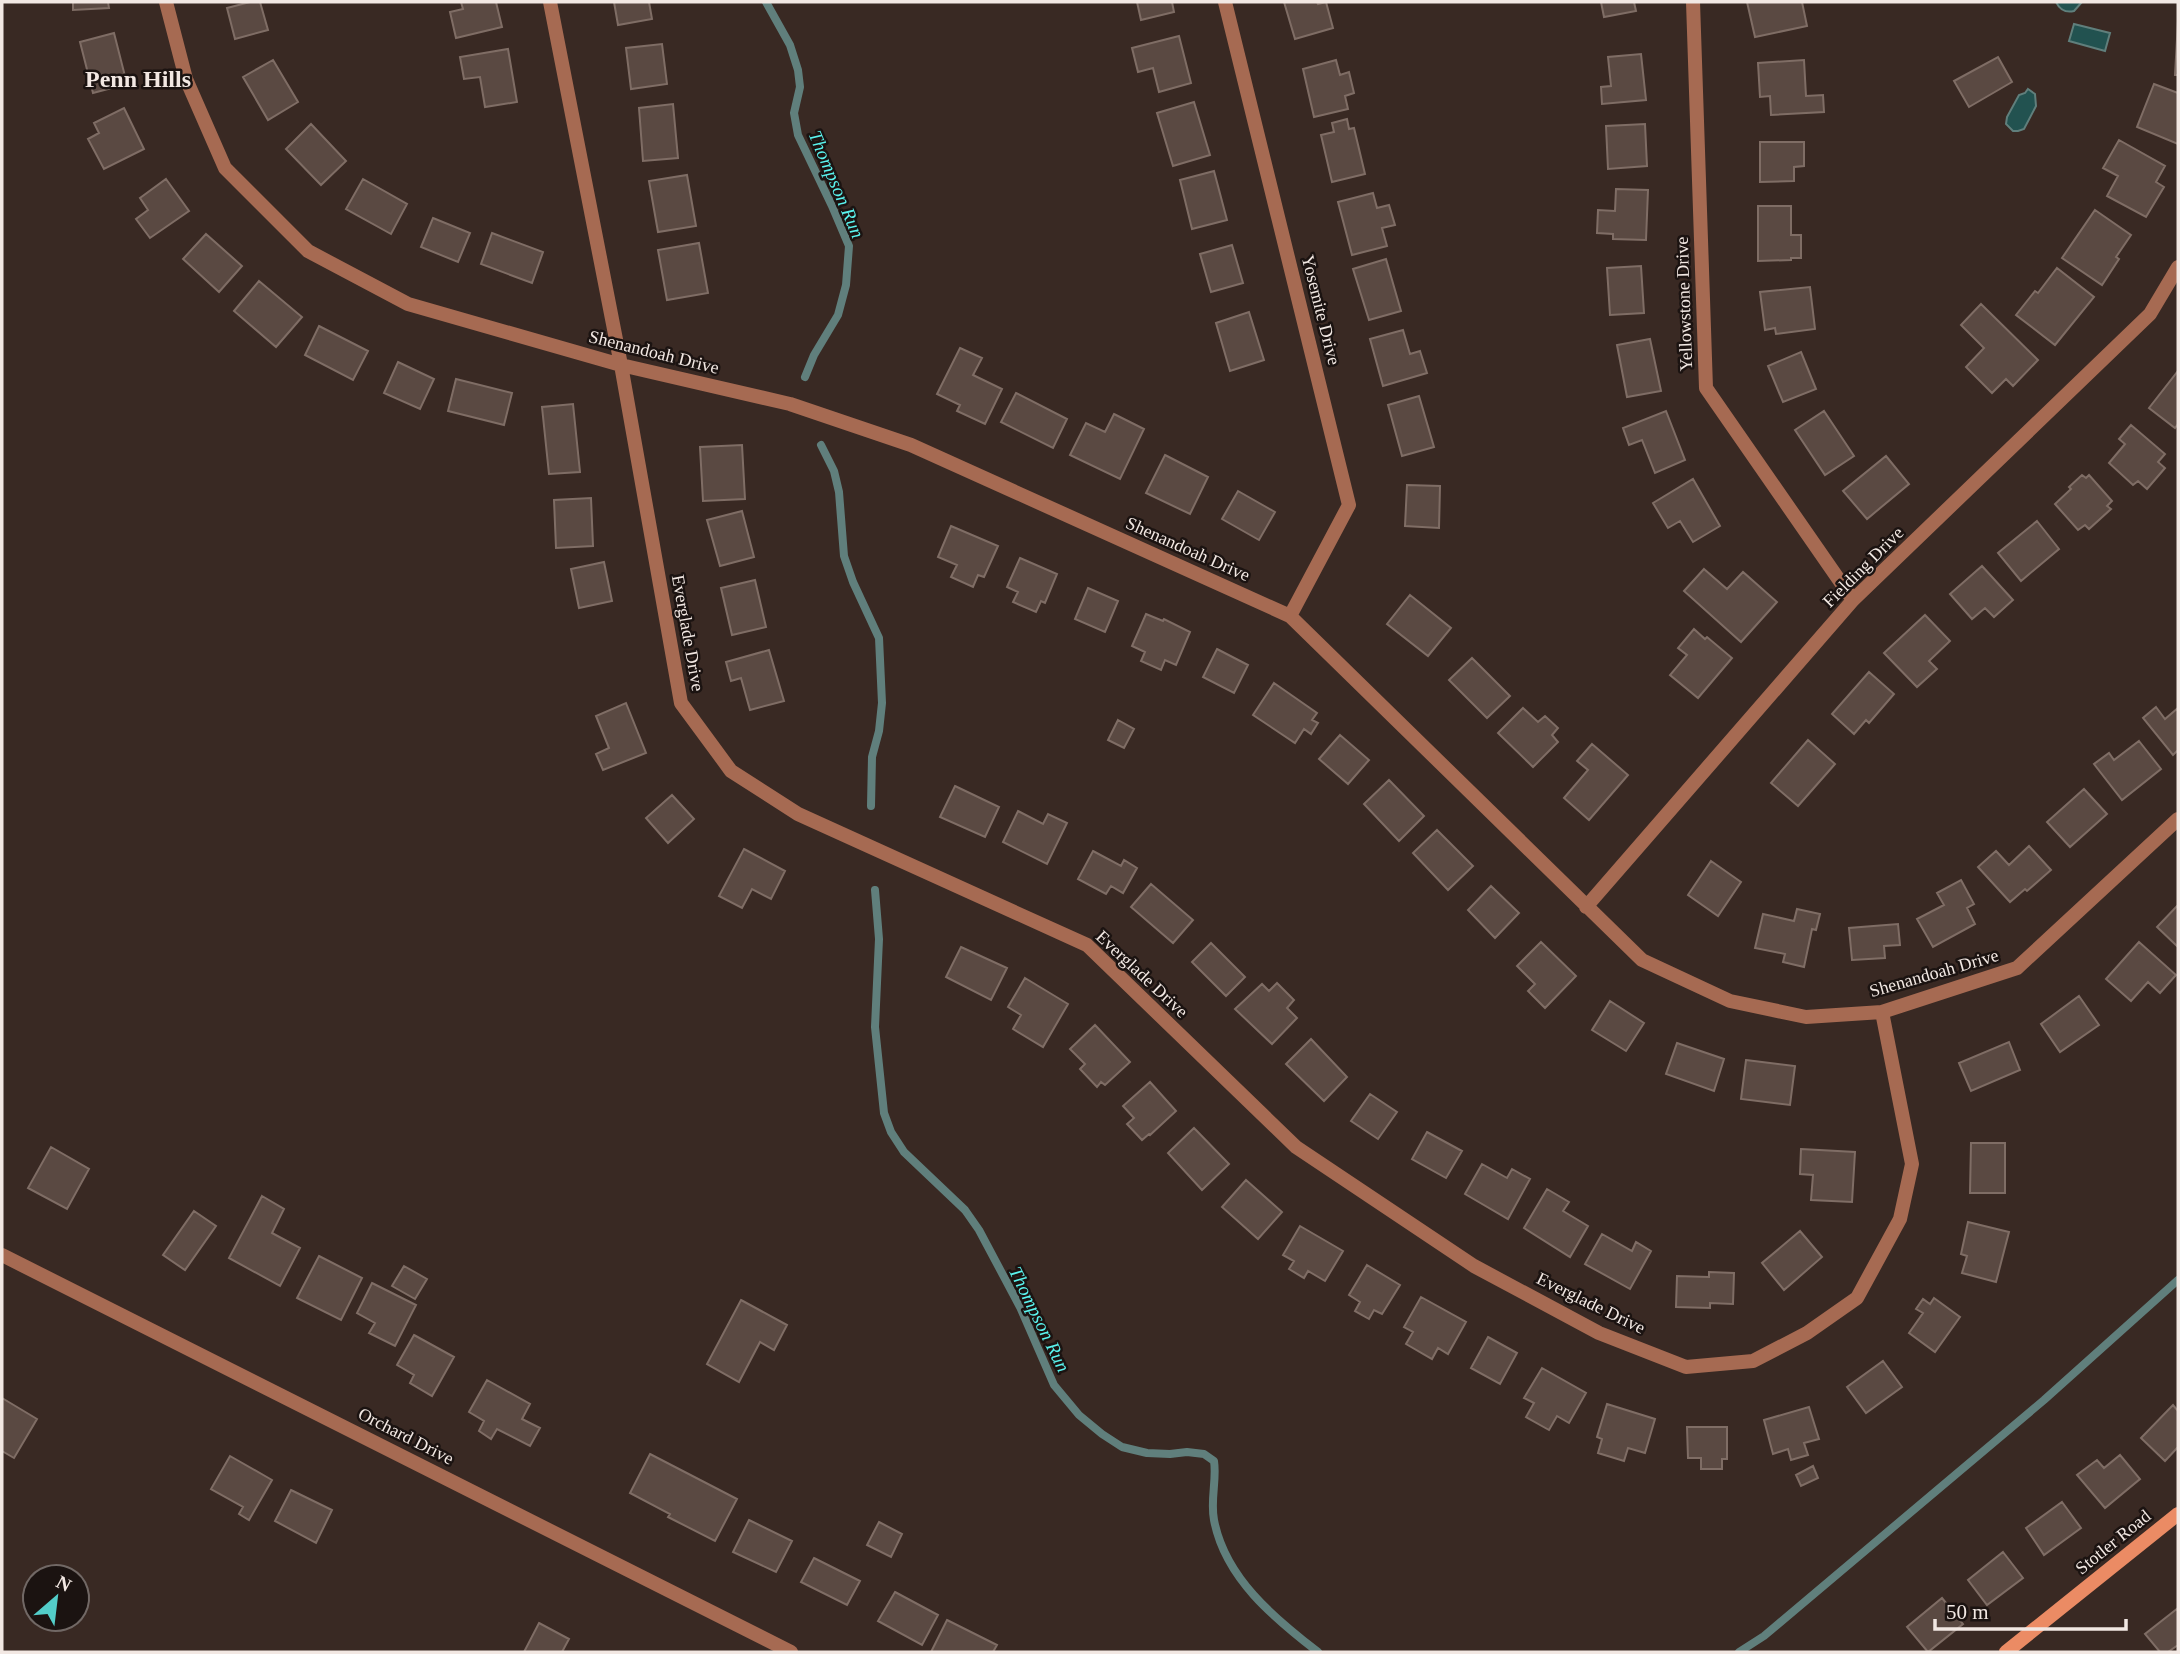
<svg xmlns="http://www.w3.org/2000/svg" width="2180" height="1654" font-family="'Times New Roman',serif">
  <rect width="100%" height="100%" fill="#392923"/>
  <path fill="#225250" stroke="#607f7c" stroke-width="2" d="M 2056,2 L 2082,2 L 2074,11 C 2065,13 2060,10 2056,2 Z
    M 2074,24 L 2110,33 L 2105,51 L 2069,41 Z
    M 2028,89 L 2035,94 L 2036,106 L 2024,129 L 2018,131 L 2013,131 L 2006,124 L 2007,117 L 2019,95 L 2025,93 Z"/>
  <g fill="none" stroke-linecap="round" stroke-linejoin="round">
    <path stroke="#607f7c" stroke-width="8" d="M 766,2 L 790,45 L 798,70 L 800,87 L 794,113 L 798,135 L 832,206 L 849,246 L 846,285 L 838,315 L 814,355 L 805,377
      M 821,445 L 834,471 L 839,492 L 844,556 L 853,582 L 879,638 L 882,703 L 879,731 L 872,757 L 871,806
      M 875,890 L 879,939 L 875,1027 L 884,1113 L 891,1132 L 904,1152 L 965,1210 L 979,1230 L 1020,1307 L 1054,1385 L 1079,1415 L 1102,1434 L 1122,1447 L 1147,1453 L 1170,1454 L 1187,1452 L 1204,1454 L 1214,1461 C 1217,1480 1210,1500 1214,1520 C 1225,1578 1274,1618 1318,1652
      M 1739,1652 L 1764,1636 L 2044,1400 L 2178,1280"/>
  </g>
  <path fill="#5a4942" stroke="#7f6d65" stroke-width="2" d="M 73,2 L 108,2 L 109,8 L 73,10 Z
    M 250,2 L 260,2 L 268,30 L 235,39 L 227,8 Z
    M 461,2 L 496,2 L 502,27 L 456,38 L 450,12 L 463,9 Z
    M 614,2 L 649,2 L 652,19 L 618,25 Z
    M 1137,2 L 1172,2 L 1174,12 L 1141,20 Z
    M 1284,2 L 1317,2 L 1318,4 L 1326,2 L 1333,28 L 1295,39 Z
    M 1601,2 L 1634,2 L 1636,11 L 1604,17 Z
    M 1747,2 L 1802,2 L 1807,26 L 1755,37 Z
    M 2178,21 L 2178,75 L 2175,75 Z
    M 114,33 L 127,84 L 93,93 L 80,42 Z
    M 1179,36 L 1191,83 L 1159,92 L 1153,68 L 1138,72 L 1132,48 Z
    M 662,44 L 667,84 L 631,89 L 626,48 Z
    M 508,49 L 517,102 L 485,107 L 480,77 L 464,79 L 460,57 Z
    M 1641,54 L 1646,100 L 1602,104 L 1601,87 L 1611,86 L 1608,57 Z
    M 1998,57 L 2012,82 L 1969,107 L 1954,81 Z
    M 273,60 L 298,102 L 268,120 L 243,77 Z
    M 1336,60 L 1340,75 L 1349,72 L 1354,93 L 1345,96 L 1348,109 L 1314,117 L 1303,69 Z
    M 1804,60 L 1806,96 L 1823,95 L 1824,112 L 1771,115 L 1770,96 L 1760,97 L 1758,63 Z
    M 2154,84 L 2178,93 L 2178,144 L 2137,127 Z
    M 1194,102 L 1210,155 L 1173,166 L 1157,113 Z
    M 673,104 L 678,158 L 643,161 L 639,108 Z
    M 124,108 L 144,149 L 104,169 L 88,139 L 99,133 L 94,123 Z
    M 1347,119 L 1349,129 L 1354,128 L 1365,174 L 1332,182 L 1321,135 L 1334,132 L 1332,123 Z
    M 311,124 L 346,161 L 321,185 L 286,149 Z
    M 1645,124 L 1647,166 L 1608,169 L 1606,126 Z
    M 2119,140 L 2165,166 L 2156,182 L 2164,187 L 2146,217 L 2107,196 L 2118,176 L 2103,168 Z
    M 1760,142 L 1804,142 L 1804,166 L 1794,167 L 1794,181 L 1760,182 Z
    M 1214,171 L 1227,220 L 1192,229 L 1180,180 Z
    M 687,175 L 696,226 L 658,232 L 649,181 Z
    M 166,179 L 189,211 L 150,238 L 136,219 L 148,210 L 140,198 Z
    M 363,179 L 407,204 L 391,234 L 346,209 Z
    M 1616,189 L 1648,190 L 1646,240 L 1613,239 L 1613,234 L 1597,233 L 1598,210 L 1615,211 Z
    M 1373,193 L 1377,208 L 1389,205 L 1395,225 L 1382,228 L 1387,246 L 1352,255 L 1338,202 Z
    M 1758,206 L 1791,206 L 1791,235 L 1801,235 L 1801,258 L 1791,258 L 1791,260 L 1758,261 Z
    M 2095,210 L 2131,235 L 2116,257 L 2119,259 L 2102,285 L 2062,258 Z
    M 433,218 L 470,233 L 458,262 L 421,247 Z
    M 492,233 L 543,252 L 532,283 L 481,264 Z
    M 206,234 L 242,266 L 219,292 L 183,259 Z
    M 699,243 L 708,293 L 667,300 L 658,250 Z
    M 1232,245 L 1243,283 L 1211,292 L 1200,254 Z
    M 1386,259 L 1401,311 L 1369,320 L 1353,269 Z
    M 1641,266 L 1644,313 L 1610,315 L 1607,268 Z
    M 2057,268 L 2094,297 L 2055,345 L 2016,315 L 2035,291 L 2038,293 Z
    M 259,281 L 302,317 L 276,347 L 234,311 Z
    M 1810,287 L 1815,329 L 1776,334 L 1775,328 L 1765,330 L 1760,292 Z
    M 1981,304 L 2038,360 L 2013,386 L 2006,379 L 1992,393 L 1966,367 L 1984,348 L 1961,325 Z
    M 1249,312 L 1264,360 L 1230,371 L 1216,323 Z
    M 319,326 L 368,351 L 353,380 L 305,355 Z
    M 1403,330 L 1410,354 L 1420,351 L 1427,373 L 1383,386 L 1370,339 Z
    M 1650,339 L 1661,391 L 1627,397 L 1617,345 Z
    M 960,348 L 982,358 L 973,375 L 1002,389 L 985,424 L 957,411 L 960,405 L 937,394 Z
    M 1801,352 L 1816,389 L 1783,402 L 1768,366 Z
    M 398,362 L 434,379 L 420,409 L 384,393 Z
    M 2178,371 L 2178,424 L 2175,428 L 2149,408 Z
    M 456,379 L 512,393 L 504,425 L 448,411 Z
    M 1016,393 L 1067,419 L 1053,448 L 1001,422 Z
    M 1419,396 L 1434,447 L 1402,456 L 1388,405 Z
    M 573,404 L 580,472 L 549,474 L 542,407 Z
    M 1666,411 L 1685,460 L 1655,473 L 1642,440 L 1629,445 L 1623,428 Z
    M 1824,411 L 1854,456 L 1825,475 L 1795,430 Z
    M 1114,414 L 1144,429 L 1120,479 L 1070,455 L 1086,423 L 1105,432 Z
    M 2131,425 L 2165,454 L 2158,462 L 2165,468 L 2147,489 L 2138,481 L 2133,485 L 2109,463 L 2125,444 L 2119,439 Z
    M 742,445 L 745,499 L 703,501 L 700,447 Z
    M 1165,455 L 1208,477 L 1190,514 L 1146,493 Z
    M 1886,456 L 1909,484 L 1867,519 L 1843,491 Z
    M 2082,475 L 2086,478 L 2089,475 L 2112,501 L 2107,506 L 2111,509 L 2089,529 L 2085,525 L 2078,530 L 2055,504 L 2071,489 L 2069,487 Z
    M 1693,479 L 1720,526 L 1693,542 L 1680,521 L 1668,528 L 1653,503 Z
    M 1407,485 L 1440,486 L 1439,528 L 1405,526 Z
    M 1238,491 L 1275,512 L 1259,540 L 1222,519 Z
    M 591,498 L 593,546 L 556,548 L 554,500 Z
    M 742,511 L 754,557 L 720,566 L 707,520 Z
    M 2037,521 L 2059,549 L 2021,581 L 1998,553 Z
    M 951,526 L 998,546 L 984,577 L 978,575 L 973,587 L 951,577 L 957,565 L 938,557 Z
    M 1020,558 L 1057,574 L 1045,603 L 1041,601 L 1036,612 L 1013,602 L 1018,592 L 1007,587 Z
    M 604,562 L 612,601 L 579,608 L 571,569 Z
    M 1982,566 L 2013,600 L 1994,617 L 1985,608 L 1972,619 L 1950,594 Z
    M 1704,569 L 1727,589 L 1743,572 L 1777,602 L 1741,642 L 1684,591 Z
    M 755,580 L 766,627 L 732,635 L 721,588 Z
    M 1088,588 L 1118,601 L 1105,632 L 1075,619 Z
    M 1410,595 L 1451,628 L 1428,656 L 1387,624 Z
    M 1146,614 L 1163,621 L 1164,619 L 1190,632 L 1176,665 L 1165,660 L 1161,670 L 1141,661 L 1145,652 L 1132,646 Z
    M 1925,615 L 1950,641 L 1929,661 L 1937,669 L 1917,687 L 1884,653 Z
    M 1694,629 L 1705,639 L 1707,637 L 1732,658 L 1698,698 L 1670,675 L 1687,655 L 1678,648 Z
    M 1217,649 L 1248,665 L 1234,693 L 1203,677 Z
    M 769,650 L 784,701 L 750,710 L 741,678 L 731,681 L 726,662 Z
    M 1472,658 L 1510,696 L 1487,718 L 1449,680 Z
    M 1869,672 L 1894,694 L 1869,723 L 1866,720 L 1854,734 L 1832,714 Z
    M 1274,683 L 1317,713 L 1312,720 L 1318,723 L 1311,734 L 1304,729 L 1295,743 L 1253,715 Z
    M 626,703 L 646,753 L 603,770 L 596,754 L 609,748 L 596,716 Z
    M 2156,707 L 2165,719 L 2178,708 L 2178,750 L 2173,755 L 2143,718 Z
    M 1523,708 L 1538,722 L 1545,716 L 1558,728 L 1552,735 L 1558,742 L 1533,767 L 1498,733 Z
    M 1118,720 L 1134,729 L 1124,748 L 1108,740 Z
    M 1340,735 L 1369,760 L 1348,784 L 1319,759 Z
    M 1808,740 L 1835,764 L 1798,806 L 1771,783 Z
    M 2139,741 L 2161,769 L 2122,800 L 2094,764 L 2109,753 L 2114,760 Z
    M 1592,744 L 1628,775 L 1589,820 L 1564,798 L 1588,770 L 1577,761 Z
    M 1389,780 L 1424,816 L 1399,841 L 1364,804 Z
    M 955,786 L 999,807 L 985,837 L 940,817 Z
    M 2084,789 L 2107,814 L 2070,847 L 2047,822 Z
    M 672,795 L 694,819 L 668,843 L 646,818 Z
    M 1018,811 L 1043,824 L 1048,814 L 1067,823 L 1047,864 L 1003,842 Z
    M 1437,830 L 1473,866 L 1448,890 L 1413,853 Z
    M 2029,846 L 2051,870 L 2027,891 L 2025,889 L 2010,902 L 1978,867 L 1996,851 L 2009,865 Z
    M 744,849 L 785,871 L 771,899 L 752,889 L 742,908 L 719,896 Z
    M 1093,851 L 1121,866 L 1124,860 L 1137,868 L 1123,893 L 1111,886 L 1106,894 L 1078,879 Z
    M 1711,861 L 1741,882 L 1718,916 L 1688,895 Z
    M 1961,880 L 1974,904 L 1967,908 L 1975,924 L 1933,947 L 1917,919 L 1944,905 L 1937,893 Z
    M 1151,884 L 1193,920 L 1173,943 L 1131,907 Z
    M 1491,886 L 1519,913 L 1495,938 L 1468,910 Z
    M 2178,905 L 2178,945 L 2177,946 L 2157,927 Z
    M 1797,909 L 1820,914 L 1816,930 L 1812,929 L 1804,967 L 1783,962 L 1785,954 L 1755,948 L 1763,914 L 1794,921 Z
    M 1898,924 L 1900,945 L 1884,946 L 1885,958 L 1852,960 L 1849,928 Z
    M 1541,942 L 1576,976 L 1545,1008 L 1528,991 L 1535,984 L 1517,966 Z
    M 2139,942 L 2176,975 L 2160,993 L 2148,982 L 2131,1001 L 2106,979 Z
    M 1211,943 L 1245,977 L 1226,996 L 1192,962 Z
    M 961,947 L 1007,968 L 991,1000 L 946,977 Z
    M 1025,978 L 1068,1004 L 1043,1047 L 1013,1029 L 1021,1015 L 1008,1007 Z
    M 1277,983 L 1294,1000 L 1287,1008 L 1297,1018 L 1272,1044 L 1235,1009 L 1262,984 L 1269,991 Z
    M 2079,996 L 2099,1025 L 2060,1052 L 2041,1024 Z
    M 1610,1001 L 1644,1023 L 1626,1051 L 1592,1030 Z
    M 1095,1025 L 1130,1062 L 1105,1085 L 1101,1082 L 1097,1087 L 1080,1069 L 1085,1064 L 1070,1049 Z
    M 1311,1039 L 1347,1077 L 1324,1101 L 1286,1064 Z
    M 2009,1042 L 2020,1070 L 1971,1091 L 1959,1063 Z
    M 1677,1043 L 1724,1059 L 1714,1091 L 1666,1074 Z
    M 1746,1060 L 1795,1066 L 1790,1105 L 1741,1099 Z
    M 1150,1082 L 1176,1111 L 1150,1135 L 1149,1134 L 1142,1140 L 1127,1124 L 1134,1118 L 1123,1106 Z
    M 1370,1094 L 1397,1112 L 1378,1139 L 1351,1121 Z
    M 1194,1128 L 1229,1164 L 1202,1190 L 1168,1153 Z
    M 1427,1132 L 1462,1151 L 1446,1178 L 1412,1159 Z
    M 1971,1143 L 2005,1143 L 2005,1193 L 1970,1193 Z
    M 51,1147 L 89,1169 L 67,1209 L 28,1188 Z
    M 1801,1149 L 1855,1152 L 1852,1202 L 1811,1200 L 1813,1175 L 1800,1174 Z
    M 1482,1164 L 1507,1178 L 1512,1169 L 1530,1179 L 1508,1219 L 1465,1194 Z
    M 1246,1180 L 1282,1212 L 1258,1239 L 1222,1207 Z
    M 1547,1189 L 1569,1202 L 1563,1211 L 1588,1226 L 1570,1257 L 1524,1228 Z
    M 262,1196 L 284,1209 L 272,1233 L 300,1248 L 280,1286 L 229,1258 Z
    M 194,1211 L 216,1226 L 185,1270 L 163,1255 Z
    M 1968,1222 L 2009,1232 L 1996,1282 L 1962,1273 L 1967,1256 L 1961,1254 Z
    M 1300,1226 L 1343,1251 L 1325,1281 L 1308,1271 L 1304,1278 L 1289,1269 L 1294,1261 L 1283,1255 Z
    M 1800,1231 L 1822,1257 L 1784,1290 L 1762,1263 Z
    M 1602,1234 L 1632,1251 L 1636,1242 L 1651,1251 L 1630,1289 L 1585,1264 Z
    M 319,1256 L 362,1278 L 341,1320 L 297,1298 Z
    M 1367,1265 L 1400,1285 L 1382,1314 L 1374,1310 L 1369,1319 L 1355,1311 L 1360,1302 L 1349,1295 Z
    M 404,1266 L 427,1279 L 415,1299 L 392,1286 Z
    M 1709,1272 L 1734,1273 L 1733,1304 L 1710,1303 L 1710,1308 L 1676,1307 L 1677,1276 L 1709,1277 Z
    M 372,1283 L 416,1305 L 395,1346 L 369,1333 L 375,1323 L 357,1313 Z
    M 1421,1297 L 1466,1322 L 1448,1354 L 1438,1348 L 1432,1359 L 1406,1344 L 1413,1332 L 1404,1327 Z
    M 1934,1298 L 1960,1317 L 1935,1352 L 1909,1333 L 1923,1313 L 1916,1309 L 1923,1299 L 1930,1304 Z
    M 741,1300 L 787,1325 L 774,1350 L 760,1342 L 739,1382 L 707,1364 Z
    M 414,1335 L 454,1357 L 432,1396 L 410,1383 L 414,1375 L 397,1365 Z
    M 1488,1337 L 1517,1353 L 1500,1384 L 1471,1368 Z
    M 1883,1361 L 1902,1387 L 1866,1413 L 1847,1387 Z
    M 1542,1368 L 1586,1393 L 1569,1423 L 1557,1416 L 1549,1430 L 1526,1417 L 1534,1403 L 1524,1398 Z
    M 487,1380 L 530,1404 L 522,1419 L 540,1428 L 530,1446 L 497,1429 L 491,1439 L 479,1431 L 484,1421 L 469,1412 Z
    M 2,1398 L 37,1419 L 14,1458 L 2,1451 Z
    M 1607,1404 L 1655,1419 L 1645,1453 L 1628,1448 L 1624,1461 L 1598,1453 L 1602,1439 L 1597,1437 Z
    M 2173,1405 L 2178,1411 L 2178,1447 L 2165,1461 L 2141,1438 Z
    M 1809,1407 L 1819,1439 L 1804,1443 L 1808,1455 L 1791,1460 L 1788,1449 L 1773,1454 L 1764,1420 Z
    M 1687,1427 L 1727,1427 L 1727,1459 L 1722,1459 L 1722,1469 L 1701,1469 L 1701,1458 L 1688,1458 Z
    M 650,1454 L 737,1499 L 715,1541 L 668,1517 L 670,1514 L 630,1493 Z
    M 2120,1455 L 2140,1479 L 2105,1508 L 2077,1475 L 2097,1460 L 2104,1468 Z
    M 230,1456 L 272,1480 L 249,1520 L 239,1514 L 243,1507 L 211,1489 Z
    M 1813,1466 L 1818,1478 L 1801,1486 L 1796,1475 Z
    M 291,1490 L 332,1510 L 316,1543 L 275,1521 Z
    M 2062,1502 L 2081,1528 L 2044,1555 L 2026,1528 Z
    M 749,1520 L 792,1541 L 776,1572 L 733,1552 Z
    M 879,1522 L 902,1534 L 891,1557 L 867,1545 Z
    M 2003,1552 L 2023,1578 L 1987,1605 L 1968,1580 Z
    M 814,1558 L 860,1581 L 847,1605 L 801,1582 Z
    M 895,1592 L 938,1615 L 922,1645 L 878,1621 Z
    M 1942,1598 L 1963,1624 L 1928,1652 L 1907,1627 Z
    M 2178,1608 L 2178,1645 L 2168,1652 L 2160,1652 L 2145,1634 Z
    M 947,1620 L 997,1645 L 993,1652 L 931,1652 Z
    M 539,1623 L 569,1639 L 562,1652 L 524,1652 Z"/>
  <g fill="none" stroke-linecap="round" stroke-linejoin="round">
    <path stroke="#a66a52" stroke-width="14" d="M 166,2 L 186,79 L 225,168 L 308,251 L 408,304 L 621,365 L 790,404 L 911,445 L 1290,616 L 1642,960 L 1730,1001 L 1806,1017 L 1882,1012 L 2017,968 L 2178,819
      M 550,2 L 621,365 L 681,703 L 731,771 L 798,814 L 1087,945 L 1296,1147 L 1474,1266 L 1599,1333 L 1686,1367 L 1753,1361 L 1807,1333 L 1857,1298 L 1900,1219 L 1912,1164 L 1882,1012
      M 1225,2 L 1349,505 L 1290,616
      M 1693,2 L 1706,388 L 1853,600
      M 1586,907 L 1853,600 L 2150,314 L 2178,267
      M 2,1255 L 791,1652"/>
    <path stroke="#eb8b64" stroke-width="14" d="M 2006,1652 L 2178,1514"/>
  </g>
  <g text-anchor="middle" stroke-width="5" stroke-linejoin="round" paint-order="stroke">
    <g font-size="18" fill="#f2e8e3" stroke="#1b1311">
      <text transform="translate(1684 304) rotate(-92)" y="6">Yellowstone Drive</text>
      <text transform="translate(1321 310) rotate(76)" y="6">Yosemite Drive</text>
      <text transform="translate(654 352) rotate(14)" y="6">Shenandoah Drive</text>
      <text transform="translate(1188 549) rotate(24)" y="6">Shenandoah Drive</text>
      <text transform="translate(1863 567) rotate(-45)" y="6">Fielding Drive</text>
      <text transform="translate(688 633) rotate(80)" y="6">Everglade Drive</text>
      <text transform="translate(1934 973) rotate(-16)" y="6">Shenandoah Drive</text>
      <text transform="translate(1142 974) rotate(43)" y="6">Everglade Drive</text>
      <text transform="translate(1591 1303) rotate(26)" y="6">Everglade Drive</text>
      <text transform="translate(406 1436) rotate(27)" y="6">Orchard Drive</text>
      <text transform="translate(2113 1542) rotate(-39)" y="6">Stotler Road</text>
    </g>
    <g font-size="19" font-style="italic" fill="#5af3ee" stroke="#1b1311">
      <text transform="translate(837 184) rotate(67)" y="7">Thompson Run</text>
      <text transform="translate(1040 1319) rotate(64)" y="7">Thompson Run</text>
    </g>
    <g font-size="24" font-weight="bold" fill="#f2e8e3" stroke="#1b1311">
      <text x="138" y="87">Penn Hills</text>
    </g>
  </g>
  <rect width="2180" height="1654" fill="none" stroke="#f2e8e3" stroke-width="7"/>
  <g transform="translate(56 1598) rotate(28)"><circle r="33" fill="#1b1311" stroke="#716865" stroke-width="2"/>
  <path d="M0-5L12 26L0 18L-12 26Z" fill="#53cdc9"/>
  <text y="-10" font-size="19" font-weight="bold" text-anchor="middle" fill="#f2e8e3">N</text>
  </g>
  <path d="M1935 1619v10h191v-10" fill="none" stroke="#f2e8e3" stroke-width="3.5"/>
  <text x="1946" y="1619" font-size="21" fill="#f2e8e3" stroke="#1b1311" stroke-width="5" paint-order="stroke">50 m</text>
</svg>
